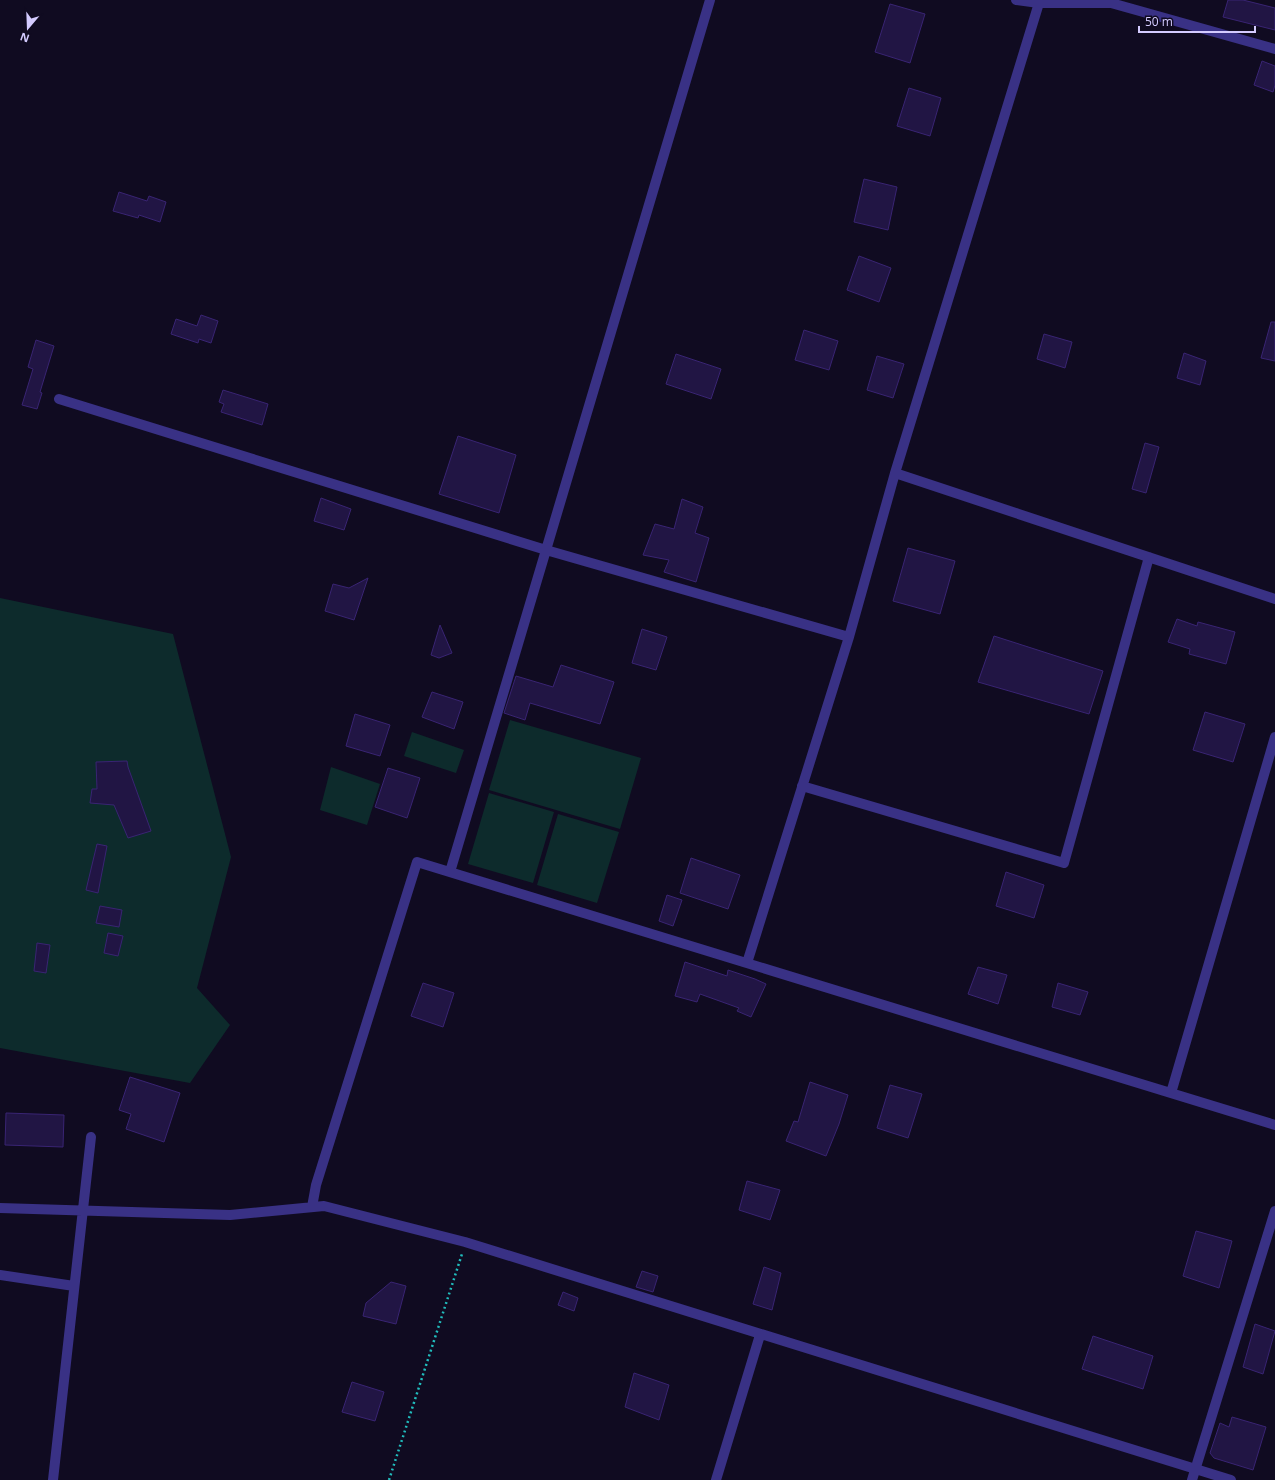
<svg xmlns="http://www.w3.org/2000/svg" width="1275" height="1480" font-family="'Open Sans',sans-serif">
  <rect width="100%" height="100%" fill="#100b21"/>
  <path fill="#0d2b2c" d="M 0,598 L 173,634 L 231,857 L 197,988 L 230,1025 L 190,1083 L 0,1048 Z
    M 510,720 L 641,758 L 620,829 L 489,790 Z
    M 412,732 L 464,750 L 456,773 L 404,756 Z
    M 331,767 L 380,784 L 367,825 L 320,810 Z
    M 489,793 L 554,812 L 533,883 L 468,864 Z
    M 558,814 L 619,832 L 597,903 L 537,885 Z"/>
  <path fill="#211544" stroke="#392473" d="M 1228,0 L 1243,0 L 1275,8 L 1275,30 L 1223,17 Z
    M 890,4 L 925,14 L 910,63 L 875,52 Z
    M 1262,61 L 1275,66 L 1275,85 L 1273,92 L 1254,85 Z
    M 909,88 L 941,98 L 930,136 L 897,126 Z
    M 864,179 L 897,187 L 888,230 L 854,222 Z
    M 119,192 L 147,201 L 149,196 L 166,202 L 160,222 L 139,215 L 138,218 L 113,211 Z
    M 859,256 L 891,268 L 879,302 L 847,290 Z
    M 201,315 L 218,321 L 211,343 L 199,339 L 198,343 L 171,334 L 176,319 L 197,326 Z
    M 1271,322 L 1275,322 L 1275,361 L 1261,358 Z
    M 804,330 L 838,341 L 829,370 L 795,360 Z
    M 1044,334 L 1072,342 L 1065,368 L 1037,359 Z
    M 36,340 L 54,346 L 40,392 L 42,393 L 37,409 L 22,405 L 33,369 L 28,367 Z
    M 1184,353 L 1206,361 L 1200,385 L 1177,378 Z
    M 676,354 L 721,369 L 711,399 L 666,384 Z
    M 877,356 L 904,364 L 893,398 L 867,390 Z
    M 223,390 L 268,404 L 262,425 L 221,412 L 224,404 L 219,402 Z
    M 458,436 L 516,455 L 499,513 L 439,494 Z
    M 1145,443 L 1159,447 L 1146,493 L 1132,489 Z
    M 321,498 L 351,509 L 344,530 L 314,521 Z
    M 682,499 L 703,507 L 695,533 L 709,538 L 696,582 L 664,572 L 669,560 L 643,555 L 655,524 L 674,529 Z
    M 908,548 L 955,561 L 940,614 L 893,601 Z
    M 368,578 L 354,620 L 325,611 L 333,584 L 349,588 Z
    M 1177,619 L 1197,626 L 1198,622 L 1235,632 L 1226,664 L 1189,654 L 1190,649 L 1168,642 Z
    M 440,625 L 452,653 L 439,658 L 431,655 Z
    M 642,629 L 667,637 L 656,670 L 632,663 Z
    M 994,636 L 1103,671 L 1089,714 L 978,682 Z
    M 561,665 L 614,682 L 600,724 L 530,703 L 525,720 L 504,713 L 516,676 L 553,687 Z
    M 432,692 L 463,702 L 454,729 L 422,717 Z
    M 1205,712 L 1245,724 L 1233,762 L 1193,750 Z
    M 355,714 L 390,725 L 380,756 L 346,746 Z
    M 127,761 L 128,767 L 151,831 L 128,838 L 114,805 L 90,803 L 92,789 L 97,789 L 96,762 Z
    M 388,768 L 420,778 L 407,818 L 375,807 Z
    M 97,844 L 107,846 L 98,893 L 86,890 Z
    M 691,858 L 740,875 L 728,909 L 680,893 Z
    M 1006,872 L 1044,885 L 1034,918 L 996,906 Z
    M 667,895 L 682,900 L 673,926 L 659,921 Z
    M 100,906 L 122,910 L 119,927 L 96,923 Z
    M 108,933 L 123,936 L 118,956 L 104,953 Z
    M 37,943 L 50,945 L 46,973 L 34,971 Z
    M 685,962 L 727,976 L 728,970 L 755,979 L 766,984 L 751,1017 L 737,1011 L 739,1008 L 700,994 L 697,1002 L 675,996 Z
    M 978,967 L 1007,975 L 998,1004 L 968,994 Z
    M 423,983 L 454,993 L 443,1027 L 411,1016 Z
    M 1058,983 L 1088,992 L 1080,1015 L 1052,1007 Z
    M 130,1077 L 180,1093 L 164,1142 L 126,1129 L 131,1114 L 119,1110 Z
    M 810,1082 L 848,1095 L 839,1124 L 826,1156 L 786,1141 L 794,1121 L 798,1122 Z
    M 890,1085 L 922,1094 L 908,1138 L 877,1128 Z
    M 6,1113 L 64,1115 L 63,1147 L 5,1145 Z
    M 747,1181 L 780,1190 L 770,1220 L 739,1210 Z
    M 1196,1231 L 1232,1241 L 1219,1288 L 1183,1276 Z
    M 764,1267 L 781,1273 L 772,1310 L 753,1304 Z
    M 642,1271 L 658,1276 L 653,1292 L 636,1287 Z
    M 391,1282 L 406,1286 L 396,1324 L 363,1316 L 366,1303 Z
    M 563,1292 L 578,1298 L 574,1311 L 558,1305 Z
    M 1255,1324 L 1275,1331 L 1263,1374 L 1243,1367 Z
    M 1093,1336 L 1153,1356 L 1143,1389 L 1082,1369 Z
    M 634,1373 L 669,1385 L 659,1420 L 625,1407 Z
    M 352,1382 L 384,1392 L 375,1421 L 342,1412 Z
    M 1232,1417 L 1266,1427 L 1253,1470 L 1214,1458 L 1210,1453 L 1220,1423 L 1229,1427 Z"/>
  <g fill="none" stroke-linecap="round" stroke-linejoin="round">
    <path stroke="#21bdbd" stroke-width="2.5" stroke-dasharray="2 3" stroke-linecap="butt" d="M 389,1480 L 462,1254"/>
    <path stroke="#393185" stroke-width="10" d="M 1016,0 L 1039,3 L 1111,3 L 1275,49
      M 59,399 L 546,550 L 849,637
      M 895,473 L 1039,3
      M 802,786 L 1064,863 L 1149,557
      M 450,872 L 710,0
      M 747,963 L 849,637 L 895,473 L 1275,599
      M 1171,1093 L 1275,737
      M 312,1207 L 316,1185 L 417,862 L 1275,1125
      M 0,1208 L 230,1215 L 324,1206 L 465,1242 L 1231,1480
      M 0,1275 L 74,1286
      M 53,1480 L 91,1137
      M 716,1480 L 760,1335
      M 1192,1480 L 1275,1211"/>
  </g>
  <g transform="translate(28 28) rotate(199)" stroke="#100b21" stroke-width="3" paint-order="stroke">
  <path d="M0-3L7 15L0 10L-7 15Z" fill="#d4cbff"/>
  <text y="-6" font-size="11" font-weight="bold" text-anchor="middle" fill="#d4cbff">N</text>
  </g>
  <path d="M1139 26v6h116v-6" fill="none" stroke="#d4cbff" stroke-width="2"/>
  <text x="1145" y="26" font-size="12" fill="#d4cbff" stroke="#100b21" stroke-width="3" paint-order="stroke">50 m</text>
</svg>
